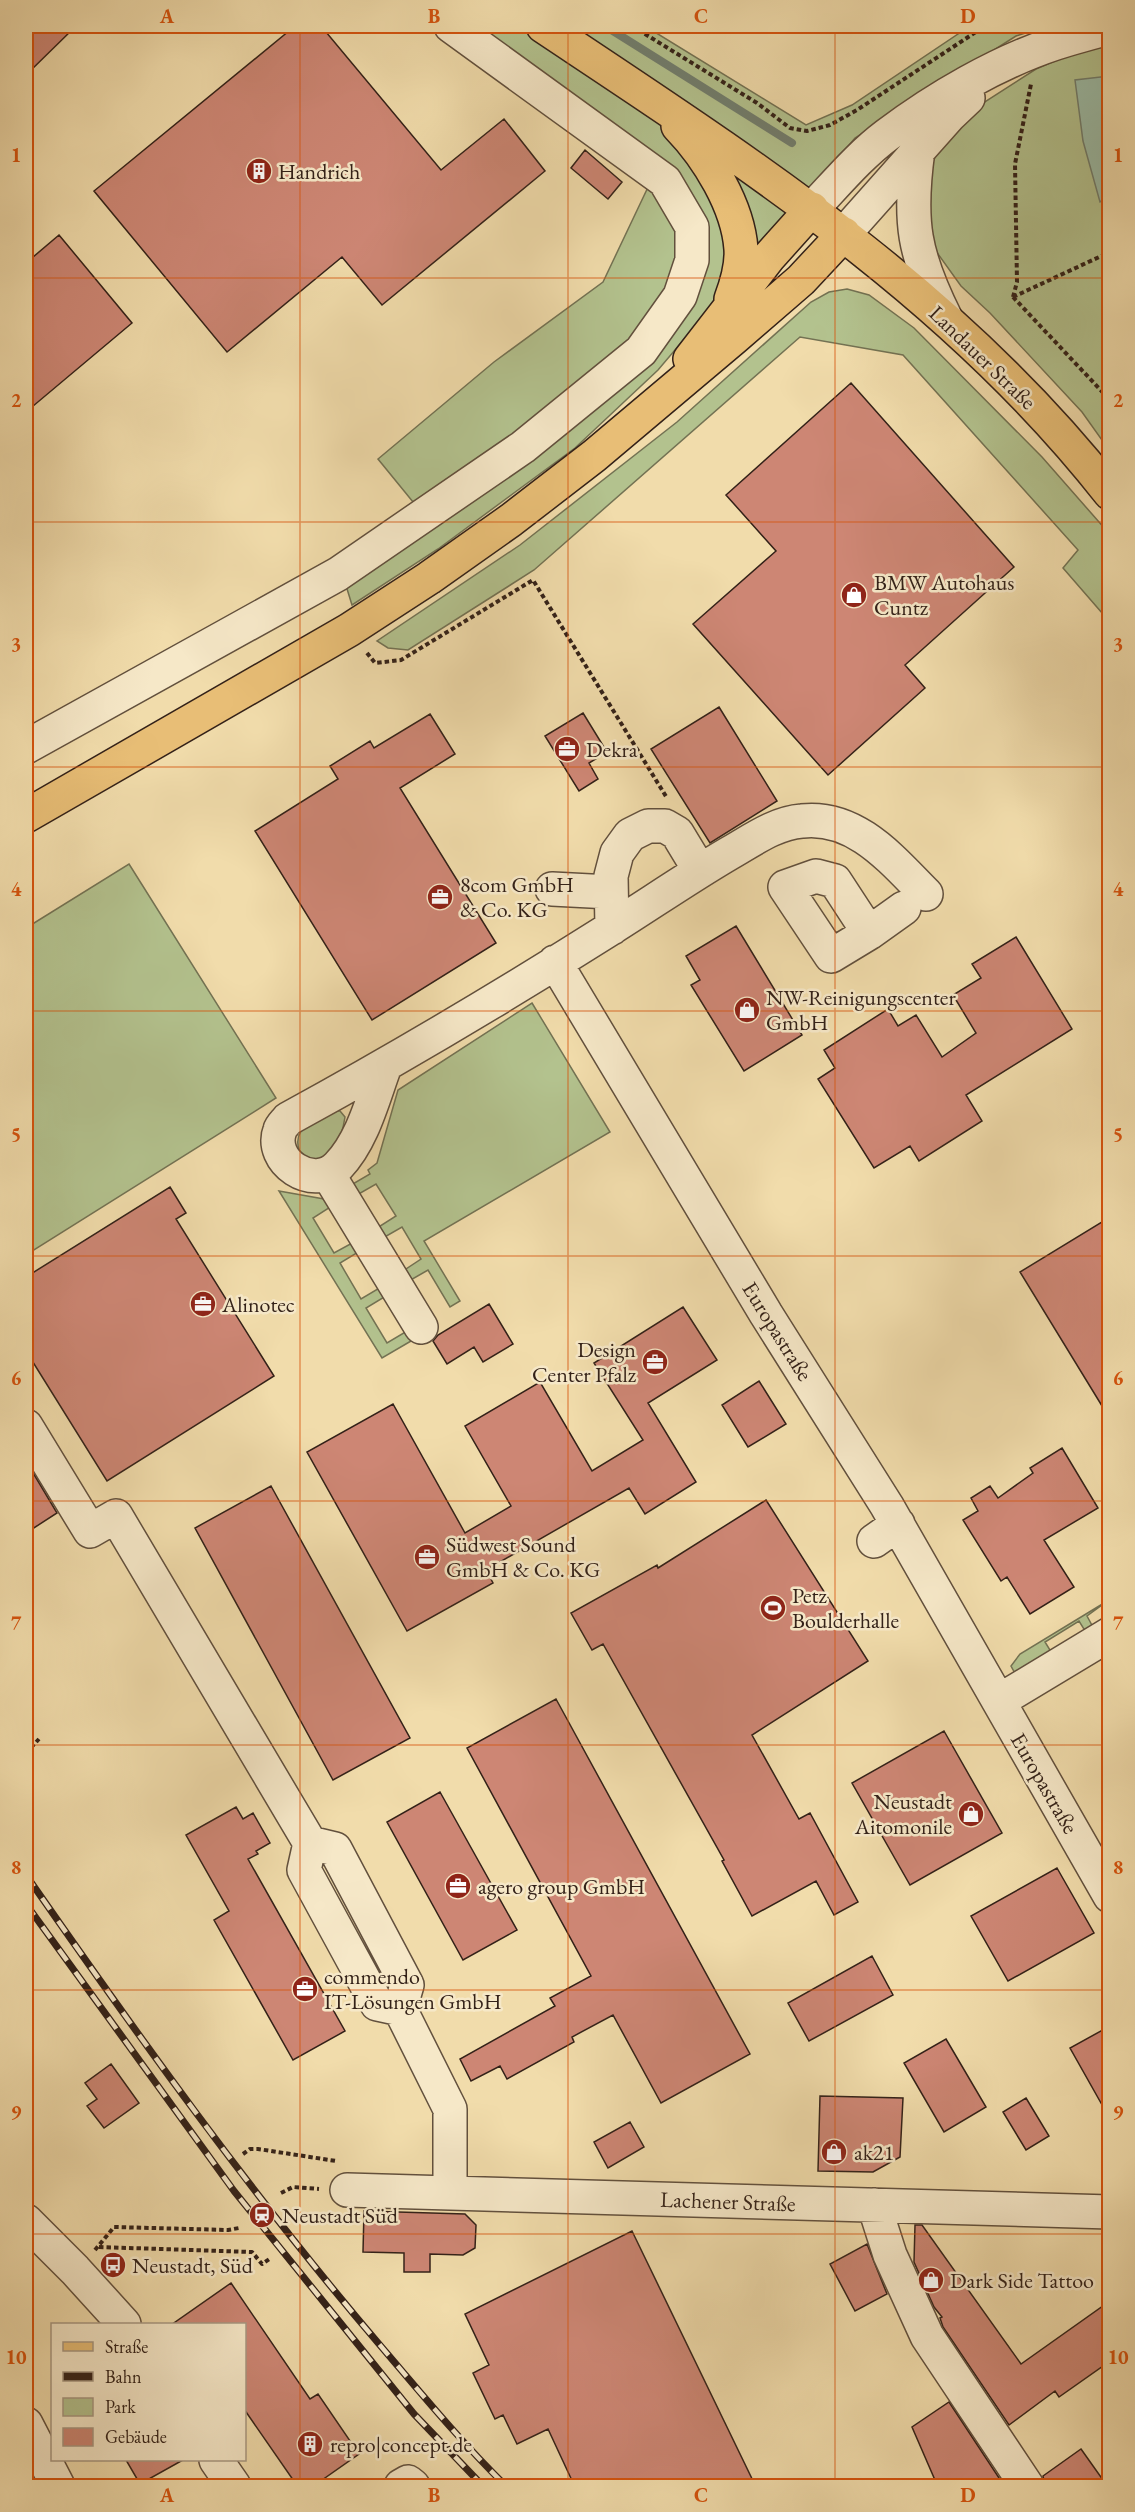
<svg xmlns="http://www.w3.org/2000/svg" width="1135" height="2512" font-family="'EB Garamond',serif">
  <rect width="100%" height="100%" fill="#f1dcab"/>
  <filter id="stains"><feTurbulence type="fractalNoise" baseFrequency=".00333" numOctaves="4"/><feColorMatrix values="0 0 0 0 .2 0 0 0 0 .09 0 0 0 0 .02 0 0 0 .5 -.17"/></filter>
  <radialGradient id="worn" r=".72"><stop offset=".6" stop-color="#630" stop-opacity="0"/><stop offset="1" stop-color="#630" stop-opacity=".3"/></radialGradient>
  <path fill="#b3c28e" stroke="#737253" stroke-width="1.5" d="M 473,26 L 645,26 L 806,125 L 852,105 L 970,26 L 1047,26 L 1016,36 L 855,138 L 658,370 L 575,448 L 438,549 L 352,605 L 344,579 L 431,524 L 378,459 L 494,362 L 603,282 L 659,164 L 597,111 Z
    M 1109,45 L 1109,450 L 1082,412 L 990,313 L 961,286 L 933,247 L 923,180 L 940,148 L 983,103 L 1036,69 L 1069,55 Z
    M 847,289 L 869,295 L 914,328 L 1042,457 L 1106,530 L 1110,536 L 1109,621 L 1063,568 L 1078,550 L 903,355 L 800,337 L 534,570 L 408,650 L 388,648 L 377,641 L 520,545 L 677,422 L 811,302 L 829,292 Z
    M 129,864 L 276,1098 L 26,1255 L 26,928 Z
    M 532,1003 L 610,1132 L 424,1241 L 460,1301 L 450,1307 L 428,1270 L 409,1281 L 403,1271 L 421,1259 L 402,1227 L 383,1238 L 377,1228 L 396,1216 L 376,1184 L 357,1195 L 351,1185 L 370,1174 L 368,1170 L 377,1163 L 398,1090 Z
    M 331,1110 L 340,1111 L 345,1117 C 341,1142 337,1148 316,1162 L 304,1160 C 286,1131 310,1123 331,1110 Z
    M 279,1191 L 324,1199 L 332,1206 L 313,1218 L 334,1253 L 354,1242 L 360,1251 L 340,1263 L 361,1299 L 381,1287 L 386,1296 L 366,1308 L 387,1343 L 407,1331 L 423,1334 L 382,1358 Z
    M 1109,1600 L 1087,1616 L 1094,1629 L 1087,1634 L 1079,1621 L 1045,1642 L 1053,1655 L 1017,1677 L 1011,1666 L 1020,1654 Z"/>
  <path fill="#9bbca7" stroke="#717e6e" stroke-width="1.5" d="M 1109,76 L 1109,197 L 1100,202 L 1083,141 L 1075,80 Z"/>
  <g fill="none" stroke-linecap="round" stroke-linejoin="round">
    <path stroke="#717e6e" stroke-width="8" d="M 605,26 L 792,143"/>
  </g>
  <path fill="#cd8674" stroke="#332118" stroke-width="1.5" d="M 26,26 L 76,26 L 26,75 Z
    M 295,26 L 321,26 L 441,170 L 504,119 L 545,171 L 382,305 L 342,257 L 227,352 L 94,191 Z
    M 585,150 L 622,182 L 608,199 L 571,168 Z
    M 59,235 L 132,323 L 26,412 L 26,263 Z
    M 851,383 L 1014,567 L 905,665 L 925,688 L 828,775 L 693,624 L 776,551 L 726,495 Z
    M 719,707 L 777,801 L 710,843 L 651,749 Z
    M 583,713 L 607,752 L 589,763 L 598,779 L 579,791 L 545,736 Z
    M 430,714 L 455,754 L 400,788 L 496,943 L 372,1020 L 255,831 L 338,779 L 330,766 L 370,741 L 374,748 Z
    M 736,926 L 802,1035 L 744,1071 L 691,985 L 700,980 L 686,956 Z
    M 1016,937 L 1072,1029 L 966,1095 L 982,1121 L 919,1161 L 910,1146 L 874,1168 L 818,1079 L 835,1068 L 824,1050 L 888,1009 L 898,1026 L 916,1015 L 942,1057 L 976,1033 L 953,995 L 981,978 L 972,964 Z
    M 170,1187 L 186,1213 L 176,1219 L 274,1376 L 107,1481 L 26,1351 L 26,1277 Z
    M 1110,1217 L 1110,1419 L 1020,1272 Z
    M 489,1304 L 513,1344 L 483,1362 L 474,1347 L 447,1364 L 433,1341 L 438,1335 Z
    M 683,1307 L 717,1360 L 648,1403 L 696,1482 L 645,1514 L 629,1488 L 486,1570 L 493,1583 L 407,1631 L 307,1452 L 393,1404 L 465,1533 L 511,1506 L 465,1426 L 540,1382 L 592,1471 L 643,1440 L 594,1363 Z
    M 759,1381 L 786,1424 L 748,1447 L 722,1405 Z
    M 1062,1448 L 1098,1508 L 1044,1540 L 1074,1587 L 1030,1614 L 1007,1577 L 1001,1581 L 963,1520 L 978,1511 L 971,1498 L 990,1486 L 998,1498 L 1033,1473 L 1030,1468 Z
    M 26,1461 L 57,1513 L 26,1533 Z
    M 271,1486 L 410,1738 L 333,1780 L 195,1528 Z
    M 766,1500 L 868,1661 L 752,1735 L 799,1819 L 810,1813 L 858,1902 L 834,1915 L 816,1881 L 752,1916 L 722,1861 L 724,1860 L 603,1644 L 592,1650 L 571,1613 L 657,1565 L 658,1568 Z
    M 556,1699 L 750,2054 L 661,2103 L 613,2015 L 572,2037 L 574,2042 L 507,2079 L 500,2066 L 471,2081 L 460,2059 L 555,2006 L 550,1998 L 591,1976 L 467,1748 Z
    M 944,1731 L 1002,1833 L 910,1885 L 852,1783 Z
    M 440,1792 L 517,1930 L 463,1960 L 387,1822 Z
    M 236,1807 L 243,1819 L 253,1813 L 270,1843 L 256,1851 L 258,1854 L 248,1859 L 345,2031 L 293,2060 L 214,1920 L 229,1911 L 186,1835 Z
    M 1057,1868 L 1094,1933 L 1008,1981 L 971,1916 Z
    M 872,1956 L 893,1995 L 809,2041 L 788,2003 Z
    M 1110,2026 L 1110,2119 L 1070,2048 Z
    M 946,2039 L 986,2107 L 944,2132 L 904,2063 Z
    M 111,2064 L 139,2103 L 104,2128 L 87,2106 L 97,2099 L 85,2083 Z
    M 820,2096 L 903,2098 L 900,2157 L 873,2172 L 818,2171 Z
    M 1026,2098 L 1049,2136 L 1026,2150 L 1003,2112 Z
    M 630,2122 L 644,2147 L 608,2168 L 594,2142 Z
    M 364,2211 L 465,2214 L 476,2225 L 475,2248 L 463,2255 L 430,2254 L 430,2272 L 404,2272 L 404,2253 L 363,2252 Z
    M 915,2225 L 922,2225 L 1021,2364 L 1110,2301 L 1110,2361 L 1059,2397 L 1055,2391 L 1009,2425 L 943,2327 L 940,2318 L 942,2317 L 934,2307 L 914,2262 Z
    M 632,2231 L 756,2487 L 575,2487 L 548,2429 L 517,2444 L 503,2415 L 495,2419 L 473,2373 L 489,2365 L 465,2314 Z
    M 867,2244 L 887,2294 L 855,2311 L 830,2264 Z
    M 231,2283 L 310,2399 L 318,2394 L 359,2454 L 312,2487 L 298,2487 L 244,2409 L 244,2325 L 171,2325 Z
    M 949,2402 L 1005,2487 L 938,2487 L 912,2427 Z
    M 1081,2449 L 1108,2487 L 1045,2487 L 1043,2476 Z
    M 126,2460 L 183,2460 L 140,2484 Z"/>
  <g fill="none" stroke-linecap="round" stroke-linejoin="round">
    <g stroke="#62503d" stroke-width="36">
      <path id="minor" d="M 918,150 C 908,222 914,255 946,319
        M 812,209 C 836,184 859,156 887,135 C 936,98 998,62 1056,43 C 1074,37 1092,33 1110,27
        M 844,234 L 949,116 L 968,98
        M 26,747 L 338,574 L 523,447 L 641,351 L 680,296 L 692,260 L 692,227 L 665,181 L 451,26
        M 552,889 L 610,892
        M 612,928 L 611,876 L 617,853 L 630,835 L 648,826 L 665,826 L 677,833 L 700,871
        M 869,933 L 831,956 L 785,887 L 816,876 L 835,881 L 869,933 L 904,908
        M 555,962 L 766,1314 L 887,1506 L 1110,1896
        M 385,1066 C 373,1098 363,1140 338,1166 C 313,1192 268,1161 280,1130 C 281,1126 286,1122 288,1119 C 398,1059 507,994 613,927 C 651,903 689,877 728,854 C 751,841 775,823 802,821 C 856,815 892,860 926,894
        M 328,1174 L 421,1327
        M 26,1426 L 90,1531 L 116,1516 L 310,1843 L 335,1849 L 407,1985 L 400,2009 L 450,2109 L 450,2193
        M 874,1541 L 898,1524
        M 999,1701 L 1110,1634
        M 310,1843 L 304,1870 L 377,2004 L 400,2009
        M 347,2190 L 1110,2212
        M 874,2205 L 890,2255 L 927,2336 L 1027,2486
        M 26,2221 L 75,2270 L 124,2324
        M 26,2424 L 58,2486
        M 216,2460 L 234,2486
        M 401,2486 L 408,2482 L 413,2486"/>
    </g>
    <g stroke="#332118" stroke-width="36">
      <path id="major" d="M 543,26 C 750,164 954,294 1110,493
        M 678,126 C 708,157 738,206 741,249 C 742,266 737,283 731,299
        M 690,359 L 769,257 L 812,209
        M 26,816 L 349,630 L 429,578 L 511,520 L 594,456 L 734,338 L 801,280 L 844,234"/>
    </g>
    <path stroke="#332118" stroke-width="4" stroke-dasharray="4.5 3" stroke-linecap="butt" d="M 632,26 L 757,103 L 790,128 L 807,131 L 830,125 L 857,110 L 985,26
      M 1013,297 L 1017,282 L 1015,164 L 1031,84
      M 1013,297 L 1110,400
      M 1013,297 L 1110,252
      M 367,653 L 375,663 L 401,660 L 533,580 L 667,798
      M 26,1753 L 39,1739
      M 243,2154 L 250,2149 L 258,2149 L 336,2161
      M 281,2193 L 293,2187 L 319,2189
      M 99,2247 L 252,2252 L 262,2264 L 271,2258
      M 95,2250 L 114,2227 L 228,2230 L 239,2228"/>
    <use href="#minor" stroke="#f6e8c8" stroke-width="33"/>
    <use href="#major" stroke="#e8be76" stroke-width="33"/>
    <g stroke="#332118" stroke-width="7">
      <path id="rail" d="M 26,1875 C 138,2036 252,2195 379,2344 C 420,2392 461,2442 506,2486
        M 26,1904 L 234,2191 L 414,2414 L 483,2486"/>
    </g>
    <use href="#rail" stroke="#f6e8c8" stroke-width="4.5" stroke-dasharray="14" stroke-linecap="butt"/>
  </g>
  <path fill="none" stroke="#d6530d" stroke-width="1.5" stroke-opacity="0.55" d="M 300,26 L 300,2486M 568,26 L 568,2486M 835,26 L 835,2486M 26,278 L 1110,278M 26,522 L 1110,522M 26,767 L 1110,767M 26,1011 L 1110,1011M 26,1256 L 1110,1256M 26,1501 L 1110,1501M 26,1745 L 1110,1745M 26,1990 L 1110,1990M 26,2234 L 1110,2234"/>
  <defs>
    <g id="building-disc" transform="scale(1.35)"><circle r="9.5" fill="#8f2418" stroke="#f6e8c8"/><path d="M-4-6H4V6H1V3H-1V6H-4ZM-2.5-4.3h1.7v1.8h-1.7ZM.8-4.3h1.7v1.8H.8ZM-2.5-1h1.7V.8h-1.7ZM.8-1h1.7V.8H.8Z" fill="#fff"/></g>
    <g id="shop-disc" transform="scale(1.35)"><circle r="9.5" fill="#8f2418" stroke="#f6e8c8"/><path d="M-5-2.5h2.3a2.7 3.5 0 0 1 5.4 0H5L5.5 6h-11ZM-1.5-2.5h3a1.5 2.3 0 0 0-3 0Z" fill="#fff"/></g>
    <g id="office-disc" transform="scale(1.35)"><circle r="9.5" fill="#8f2418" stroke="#f6e8c8"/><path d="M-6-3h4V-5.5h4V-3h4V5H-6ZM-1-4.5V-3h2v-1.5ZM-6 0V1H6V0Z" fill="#fff"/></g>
    <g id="stadium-disc" transform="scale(1.35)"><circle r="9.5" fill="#8f2418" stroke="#f6e8c8"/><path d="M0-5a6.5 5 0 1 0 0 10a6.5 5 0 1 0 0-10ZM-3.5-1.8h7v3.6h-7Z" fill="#fff"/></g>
    <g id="station-disc" transform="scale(1.35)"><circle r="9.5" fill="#8f2418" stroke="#f6e8c8"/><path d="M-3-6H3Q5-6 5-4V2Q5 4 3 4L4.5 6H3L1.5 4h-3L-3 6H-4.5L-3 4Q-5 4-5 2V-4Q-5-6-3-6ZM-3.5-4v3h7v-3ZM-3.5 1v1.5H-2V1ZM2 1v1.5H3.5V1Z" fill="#fff"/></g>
    <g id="bus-disc" transform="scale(1.35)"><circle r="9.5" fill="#8f2418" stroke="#f6e8c8"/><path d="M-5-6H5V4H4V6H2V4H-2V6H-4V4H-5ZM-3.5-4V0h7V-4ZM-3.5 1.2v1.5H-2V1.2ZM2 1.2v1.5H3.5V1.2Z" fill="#fff"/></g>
  </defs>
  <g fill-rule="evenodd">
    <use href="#building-disc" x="259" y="171"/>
    <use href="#shop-disc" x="854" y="595"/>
    <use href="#office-disc" x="567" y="749"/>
    <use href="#office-disc" x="440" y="897"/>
    <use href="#shop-disc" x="747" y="1010"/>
    <use href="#office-disc" x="203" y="1304"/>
    <use href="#office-disc" x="655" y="1362"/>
    <use href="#office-disc" x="427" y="1557"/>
    <use href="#stadium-disc" x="773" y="1608"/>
    <use href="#shop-disc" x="971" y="1814"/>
    <use href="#office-disc" x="458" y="1886"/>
    <use href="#office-disc" x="305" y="1989"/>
    <use href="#shop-disc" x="834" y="2152"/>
    <use href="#station-disc" x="262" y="2215"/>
    <use href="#bus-disc" x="113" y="2265"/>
    <use href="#shop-disc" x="931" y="2280"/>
    <use href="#building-disc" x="310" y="2444"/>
  </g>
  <g text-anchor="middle" stroke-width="5" stroke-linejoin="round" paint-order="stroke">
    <g font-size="22" fill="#332118" stroke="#f6e8c8" text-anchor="start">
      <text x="278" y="179">Handrich</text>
      <text x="874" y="590">BMW Autohaus<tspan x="874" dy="25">Cuntz</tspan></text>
      <text x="586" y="757">Dekra</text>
      <text x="460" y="892">8com GmbH<tspan x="460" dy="25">&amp; Co. KG</tspan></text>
      <text x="766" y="1005">NW-Reinigungscenter<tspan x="766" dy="25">GmbH</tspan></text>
      <text x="222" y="1312">Alinotec</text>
      <text x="636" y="1357" text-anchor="end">Design<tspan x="636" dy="25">Center Pfalz</tspan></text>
      <text x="446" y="1552">Südwest Sound<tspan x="446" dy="25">GmbH &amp; Co. KG</tspan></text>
      <text x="792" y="1603">Petz<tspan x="792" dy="25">Boulderhalle</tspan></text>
      <text x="952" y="1809" text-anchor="end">Neustadt<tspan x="952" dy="25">Aitomonile</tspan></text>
      <text x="478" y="1894">agero group GmbH</text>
      <text x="324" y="1984">commendo<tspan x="324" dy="25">IT-Lösungen GmbH</tspan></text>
      <text x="854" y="2160">ak21</text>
      <text x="282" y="2223">Neustadt Süd</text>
      <text x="132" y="2273">Neustadt, Süd</text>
      <text x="950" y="2288">Dark Side Tattoo</text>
      <text x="330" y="2452">repro|concept.de</text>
    </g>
    <g font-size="22" fill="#332118" stroke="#f6e8c8">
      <text transform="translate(983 357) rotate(44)" y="8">Landauer Straße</text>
      <text transform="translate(778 1331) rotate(58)" y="8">Europastraße</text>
      <text transform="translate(1045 1783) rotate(60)" y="8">Europastraße</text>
      <text transform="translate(728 2201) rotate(2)" y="8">Lachener Straße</text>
    </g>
  </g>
  <rect width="1135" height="2512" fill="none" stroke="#f1dcab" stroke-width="66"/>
  <rect x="51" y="2323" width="195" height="138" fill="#f6e8c8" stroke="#a89882" stroke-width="1.5"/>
  <rect x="63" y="2342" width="30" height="9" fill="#e8be76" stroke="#a89882" stroke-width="1.5"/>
  <text x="105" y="2353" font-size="18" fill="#332118">Straße</text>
  <rect x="63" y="2372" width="30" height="9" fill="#332118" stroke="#a89882" stroke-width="1.5"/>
  <text x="105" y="2383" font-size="18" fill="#332118">Bahn</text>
  <rect x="63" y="2398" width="30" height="18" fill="#b3c28e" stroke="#a89882" stroke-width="1.5"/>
  <text x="105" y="2413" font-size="18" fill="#332118">Park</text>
  <rect x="63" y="2428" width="30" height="18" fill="#cd8674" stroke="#a89882" stroke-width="1.5"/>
  <text x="105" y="2443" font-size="18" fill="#332118">Gebäude</text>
  <rect x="33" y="33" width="1069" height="2446" fill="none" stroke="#d6530d" stroke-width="2"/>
  <g font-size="20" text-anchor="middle" font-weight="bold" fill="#d6530d">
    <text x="167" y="23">A</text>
    <text x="434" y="23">B</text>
    <text x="701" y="23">C</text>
    <text x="968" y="23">D</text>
    <text x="16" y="162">1</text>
    <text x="1118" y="162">1</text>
    <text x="16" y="407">2</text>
    <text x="1118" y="407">2</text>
    <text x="16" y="651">3</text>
    <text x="1118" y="651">3</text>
    <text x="16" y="896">4</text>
    <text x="1118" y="896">4</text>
    <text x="16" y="1141">5</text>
    <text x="1118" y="1141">5</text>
    <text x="16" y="1385">6</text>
    <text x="1118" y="1385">6</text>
    <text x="16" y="1630">7</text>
    <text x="1118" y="1630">7</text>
    <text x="16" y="1874">8</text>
    <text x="1118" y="1874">8</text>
    <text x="16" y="2119">9</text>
    <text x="1118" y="2119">9</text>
    <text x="16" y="2364">10</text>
    <text x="1118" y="2364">10</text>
    <text x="167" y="2502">A</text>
    <text x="434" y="2502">B</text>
    <text x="701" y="2502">C</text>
    <text x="968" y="2502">D</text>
  </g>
  <rect width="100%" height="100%" filter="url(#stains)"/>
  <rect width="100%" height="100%" fill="url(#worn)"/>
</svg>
